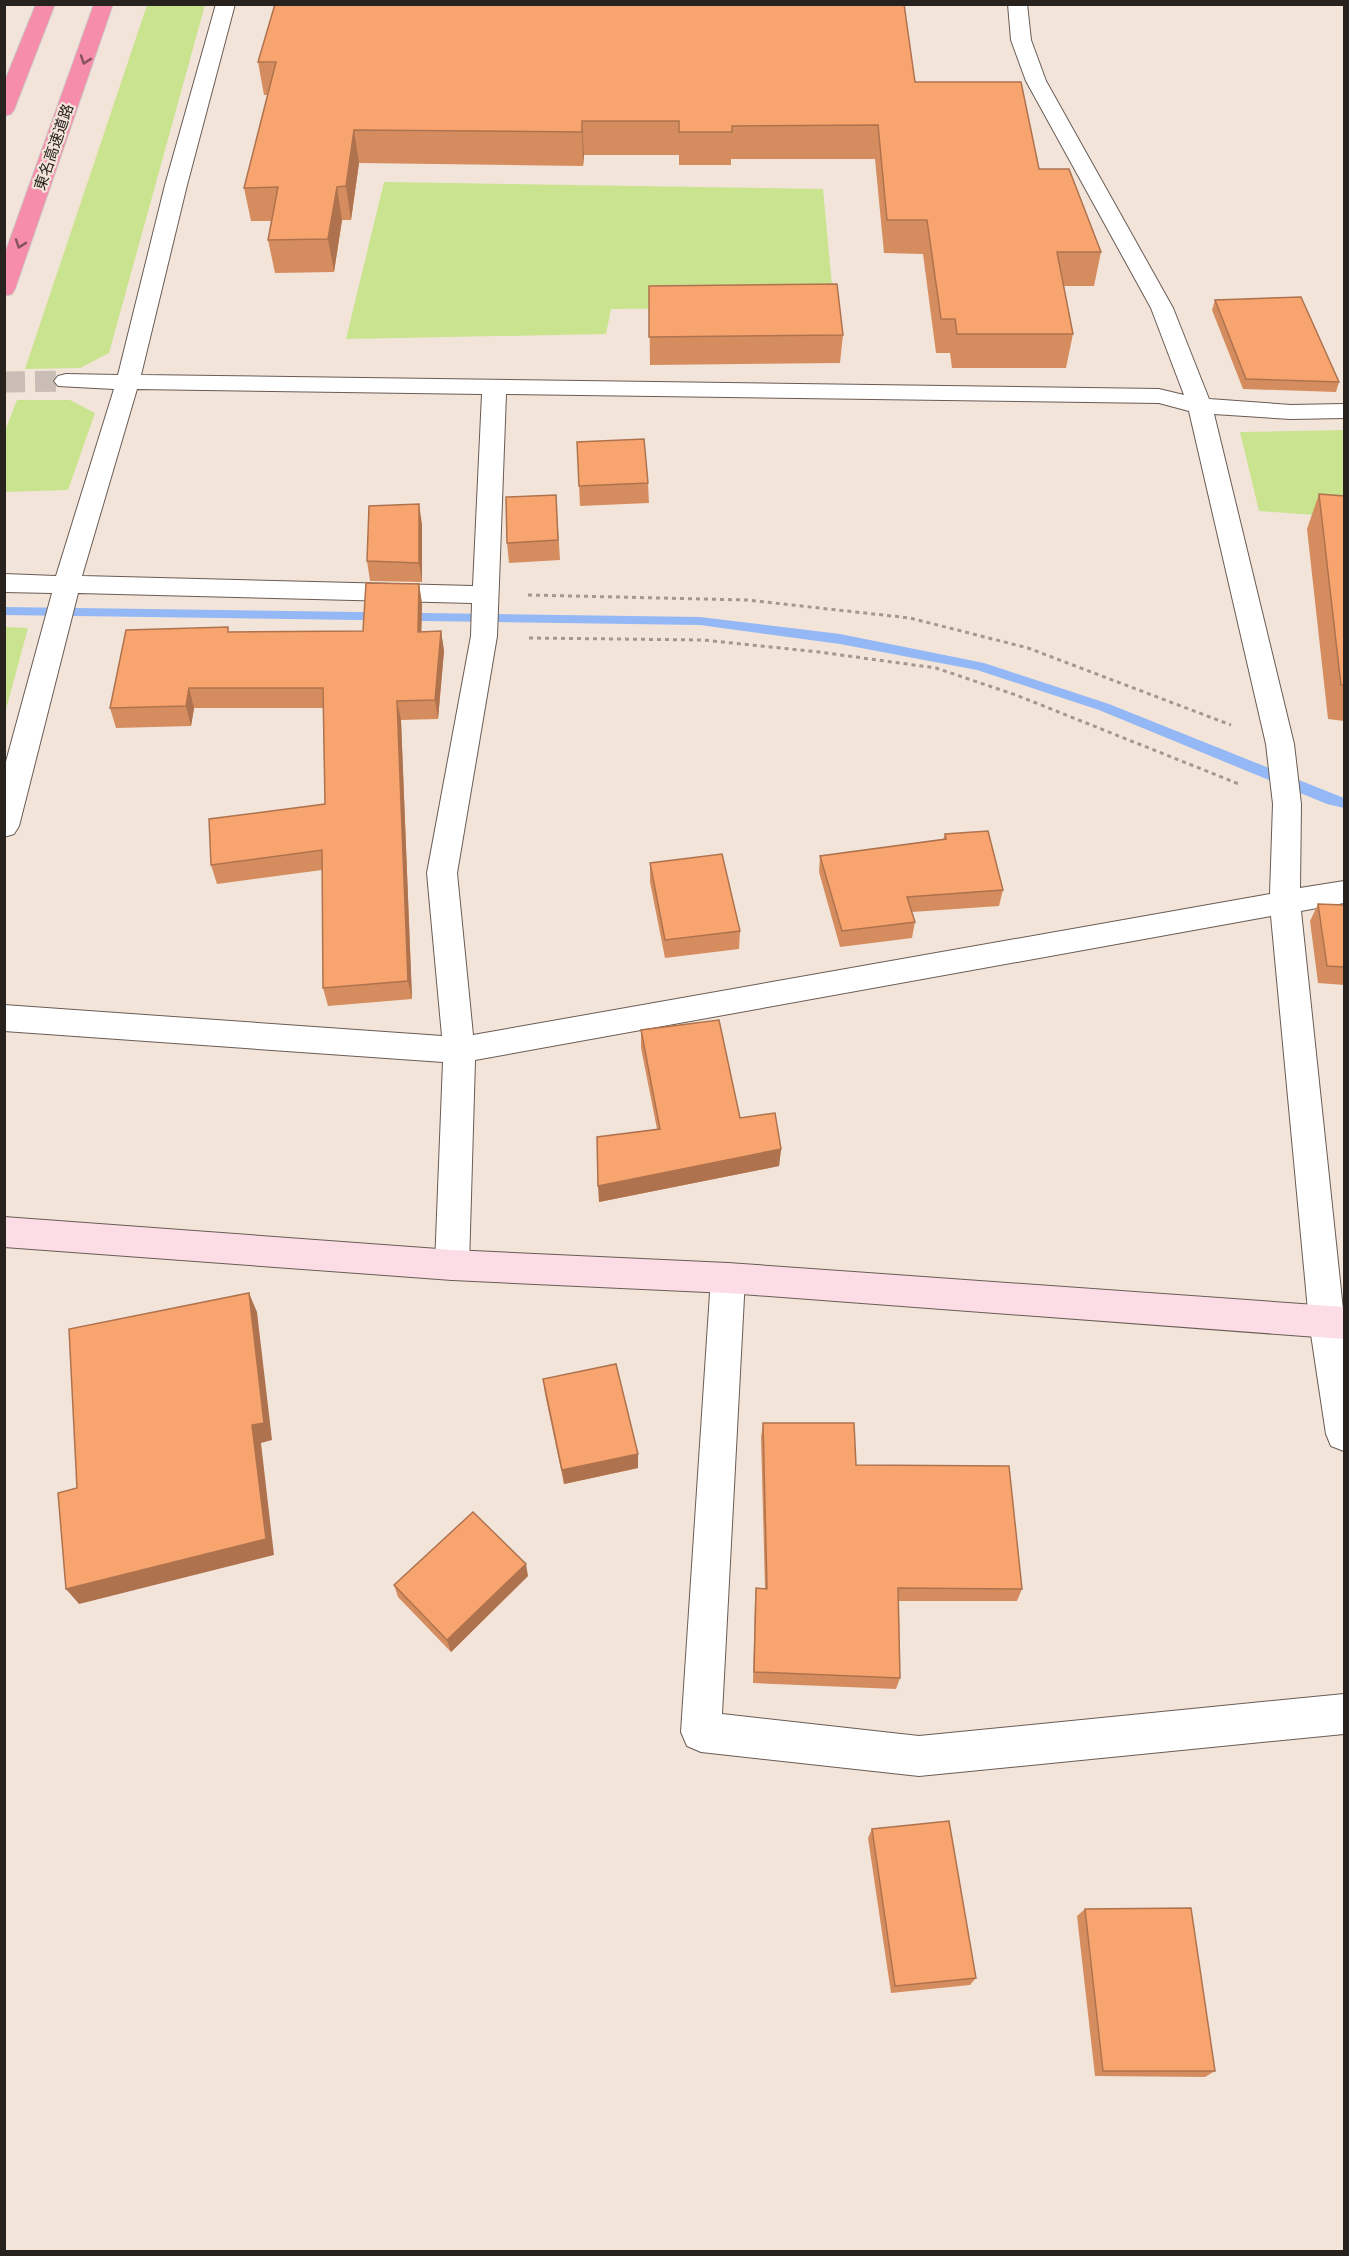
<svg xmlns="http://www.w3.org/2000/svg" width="1349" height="2256" font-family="'Noto Sans','Noto Sans JP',sans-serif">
  <rect width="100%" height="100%" fill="#f3e4da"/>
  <path fill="#c9e38f" d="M 147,5 L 205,5 L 109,353 L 80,368 L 25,369 Z
    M 384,182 L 823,189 L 834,307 L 611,309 L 606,334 L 346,339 Z
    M 17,400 L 70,400 L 95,413 L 68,490 L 5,492 L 5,431 Z
    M 1344,430 L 1344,517 L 1259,511 L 1240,432 Z
    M 5,627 L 28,628 L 5,713 L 4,627 Z"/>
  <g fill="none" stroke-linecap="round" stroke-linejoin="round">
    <path fill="#93b8f5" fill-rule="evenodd" d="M 4,607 L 700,617 L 840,634 L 984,663 L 1109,704 L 1344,798 L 1344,808 L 1327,804 L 1099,710 L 977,670 L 840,644 L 700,625 L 4,615 Z"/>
    <path stroke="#cabdb5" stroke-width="21" stroke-dasharray="21 10" stroke-linecap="butt" d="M 4,382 L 66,381"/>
    <g stroke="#695c54" stroke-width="2">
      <path id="street" d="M 216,4 L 235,4 L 187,185 L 141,375 L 1159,389 L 1184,395 L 1151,308 L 1026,81 L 1011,40 L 1008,4 L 1027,4 L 1031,40 L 1046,81 L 1173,308 L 1209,399 L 1291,405 L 1344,404 L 1344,418 L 1291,419 L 1214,414 L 1294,744 L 1301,804 L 1300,888 L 1344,881 L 1344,903 L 1301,911 L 1344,1319 L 1344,1451 L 1331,1446 L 1326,1434 L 1309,1321 L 1271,916 L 475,1060 L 469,1265 L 464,1276 L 452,1280 L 440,1276 L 435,1265 L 443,1062 L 4,1031 L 4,1005 L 442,1036 L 427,873 L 471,636 L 472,603 L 78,593 L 19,826 L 14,834 L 4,837 L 4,769 L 52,593 L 4,592 L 4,574 L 56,576 L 114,389 L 58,386 L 54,381 L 58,376 L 66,374 L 118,375 L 165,185 ZM 137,389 L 482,394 L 473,586 L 82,576 ZM 506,394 L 1159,403 L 1189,411 L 1266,744 L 1273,804 L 1270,894 L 473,1035 L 457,873 L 497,636 Z
        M 728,1263 L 740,1267 L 745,1278 L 722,1714 L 919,1736 L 1344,1694 L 1344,1734 L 919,1776 L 701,1752 L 687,1746 L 681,1732 L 711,1278 L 716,1267 Z"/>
    </g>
    <g stroke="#695c54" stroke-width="2">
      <path id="secondary" d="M 4,1217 L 452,1250 L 728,1263 L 1344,1307 L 1344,1339 L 728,1293 L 452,1280 L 4,1247 Z"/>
    </g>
    <g stroke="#cbcac9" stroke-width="2">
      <path id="highway" d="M 36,4 L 55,4 L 14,110 L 11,114 L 4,116 L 4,83 Z
        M 94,4 L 113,4 L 15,289 L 12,294 L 4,296 L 4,256 Z"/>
    </g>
    <path stroke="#a39790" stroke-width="3" stroke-dasharray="4 4" stroke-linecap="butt" d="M 528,595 L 747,600 L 910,618 L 1028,648 L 1231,725
      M 529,638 L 703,640 L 819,652 L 936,668 L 1016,695 L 1239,784"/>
    <use href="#street" fill="#fff" fill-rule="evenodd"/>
    <use href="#secondary" fill="#fcdde6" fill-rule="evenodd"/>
    <use href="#highway" fill="#f68daa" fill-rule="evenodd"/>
  </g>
  <path fill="#d58d5f" d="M 258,62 L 915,82 L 1039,169 L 1101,252 L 1094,286 L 1063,286 L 1073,334 L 1066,368 L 952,368 L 950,353 L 936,353 L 923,254 L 884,253 L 875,159 L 731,159 L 731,165 L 679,165 L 679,155 L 584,155 L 583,166 L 359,163 L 351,220 L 342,220 L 334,272 L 275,273 L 268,240 L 271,221 L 251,221 L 244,188 L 268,95 L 264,95 Z
    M 649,286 L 843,335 L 840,363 L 650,365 Z
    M 1215,300 L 1339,382 L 1336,392 L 1243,389 L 1212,310 Z
    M 577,442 L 648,483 L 649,503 L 580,506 Z
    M 1319,494 L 1344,496 L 1344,721 L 1328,719 L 1307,529 Z
    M 556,495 L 560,560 L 509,563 L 507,543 Z
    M 422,524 L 422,582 L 370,581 L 367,561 Z
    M 419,584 L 422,604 L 421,632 L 441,631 L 444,651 L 438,719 L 401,720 L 412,999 L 328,1006 L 323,988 L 322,870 L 217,884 L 211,865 L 325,804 L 323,708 L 194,708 L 191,726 L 116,728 L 110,708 L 230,632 L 363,631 Z
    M 945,834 L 1003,890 L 999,906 L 912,912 L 915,922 L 912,938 L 840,947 L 819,872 L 820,856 L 943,840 Z
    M 650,863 L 740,931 L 739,949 L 665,958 L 650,882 Z
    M 1318,904 L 1344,905 L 1344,985 L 1318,983 L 1310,921 Z
    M 641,1030 L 740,1118 L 781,1149 L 779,1166 L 599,1202 L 657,1129 L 641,1048 Z
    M 543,1379 L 638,1454 L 638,1468 L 564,1484 L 545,1394 Z
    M 763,1423 L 856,1465 L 1022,1589 L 1017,1601 L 899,1601 L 900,1678 L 896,1689 L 753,1683 L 755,1601 L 756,1588 L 765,1589 L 761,1437 Z
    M 528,1576 L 451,1652 L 398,1597 L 394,1585 Z
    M 872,1829 L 976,1978 L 970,1985 L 891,1993 L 868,1838 Z
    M 1085,1909 L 1215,2071 L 1205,2077 L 1095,2076 L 1077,1916 Z"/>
  <path fill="#ae734e" d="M 582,121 L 584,155 L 583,166 L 582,132 Z
    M 354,130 L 359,163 L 351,220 L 346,186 Z
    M 337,187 L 342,220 L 334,272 L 328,239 Z
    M 419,504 L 422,524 L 422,582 L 419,563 Z
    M 419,584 L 422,604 L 421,651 L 418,632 Z
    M 441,631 L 444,651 L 438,719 L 435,700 Z
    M 189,688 L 194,708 L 191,726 L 186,706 Z
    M 397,701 L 401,720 L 412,999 L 408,981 Z
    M 781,1149 L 779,1166 L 599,1202 L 598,1186 Z
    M 249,1293 L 257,1312 L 272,1440 L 261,1443 L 274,1555 L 79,1604 L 66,1589 L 252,1425 Z
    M 638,1454 L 638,1468 L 564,1484 L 562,1470 Z
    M 526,1564 L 528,1576 L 451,1652 L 447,1640 Z"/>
  <path fill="#f8a46f" stroke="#ae734e" stroke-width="1.5" d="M 275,4 L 904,4 L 915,82 L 1021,82 L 1039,169 L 1069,169 L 1101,252 L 1057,252 L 1073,334 L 957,334 L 955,319 L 941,319 L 927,220 L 887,220 L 878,125 L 732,126 L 732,132 L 679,132 L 679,121 L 582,121 L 582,132 L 354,130 L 346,186 L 337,187 L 328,239 L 268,240 L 278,187 L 244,188 L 276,62 L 258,62 Z
    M 837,284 L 843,335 L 649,337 L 649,286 Z
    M 1301,297 L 1339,382 L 1246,379 L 1215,300 Z
    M 644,439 L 648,483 L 579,486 L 577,442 Z
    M 1319,494 L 1344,496 L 1344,685 L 1341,685 Z
    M 556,495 L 558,540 L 507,543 L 506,497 Z
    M 419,504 L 419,563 L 367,561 L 369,506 Z
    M 366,583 L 419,584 L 418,632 L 441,631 L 435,700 L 397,701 L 408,981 L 323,988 L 322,850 L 211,865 L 209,819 L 325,804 L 323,688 L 189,688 L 186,706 L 110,708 L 126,630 L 228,627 L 228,632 L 363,631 Z
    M 988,831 L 1003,890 L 907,897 L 915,922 L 842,931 L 820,856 L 946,839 L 945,834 Z
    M 722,854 L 740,931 L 665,940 L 650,863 Z
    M 1318,904 L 1344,905 L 1344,967 L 1327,966 Z
    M 719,1020 L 740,1118 L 775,1113 L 781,1149 L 598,1186 L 597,1137 L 660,1129 L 641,1030 Z
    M 249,1293 L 264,1423 L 252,1425 L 266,1539 L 66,1589 L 58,1493 L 77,1488 L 69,1329 Z
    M 616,1364 L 638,1454 L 562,1470 L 543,1379 Z
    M 763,1423 L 854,1423 L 856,1465 L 1009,1466 L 1022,1589 L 898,1588 L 900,1678 L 754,1672 L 756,1588 L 767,1589 Z
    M 473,1512 L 526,1564 L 447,1640 L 394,1585 Z
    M 949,1821 L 976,1978 L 895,1986 L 872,1829 Z
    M 1191,1908 L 1215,2071 L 1103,2071 L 1085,1909 Z"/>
  <defs><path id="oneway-chevron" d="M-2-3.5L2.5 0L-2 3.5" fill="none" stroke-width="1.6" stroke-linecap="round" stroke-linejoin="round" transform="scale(1.5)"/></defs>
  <g stroke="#85525e">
    <use href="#oneway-chevron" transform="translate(85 60) rotate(109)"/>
    <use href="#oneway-chevron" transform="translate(20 244) rotate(109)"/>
  </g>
  <g text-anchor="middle" stroke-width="4.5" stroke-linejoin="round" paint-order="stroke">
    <g font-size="15" fill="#28221f" stroke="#f3e4da">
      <text transform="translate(54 147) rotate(-71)" y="5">東名高速道路</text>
    </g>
  </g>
  <rect width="1349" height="2256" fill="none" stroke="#28221f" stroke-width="12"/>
</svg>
